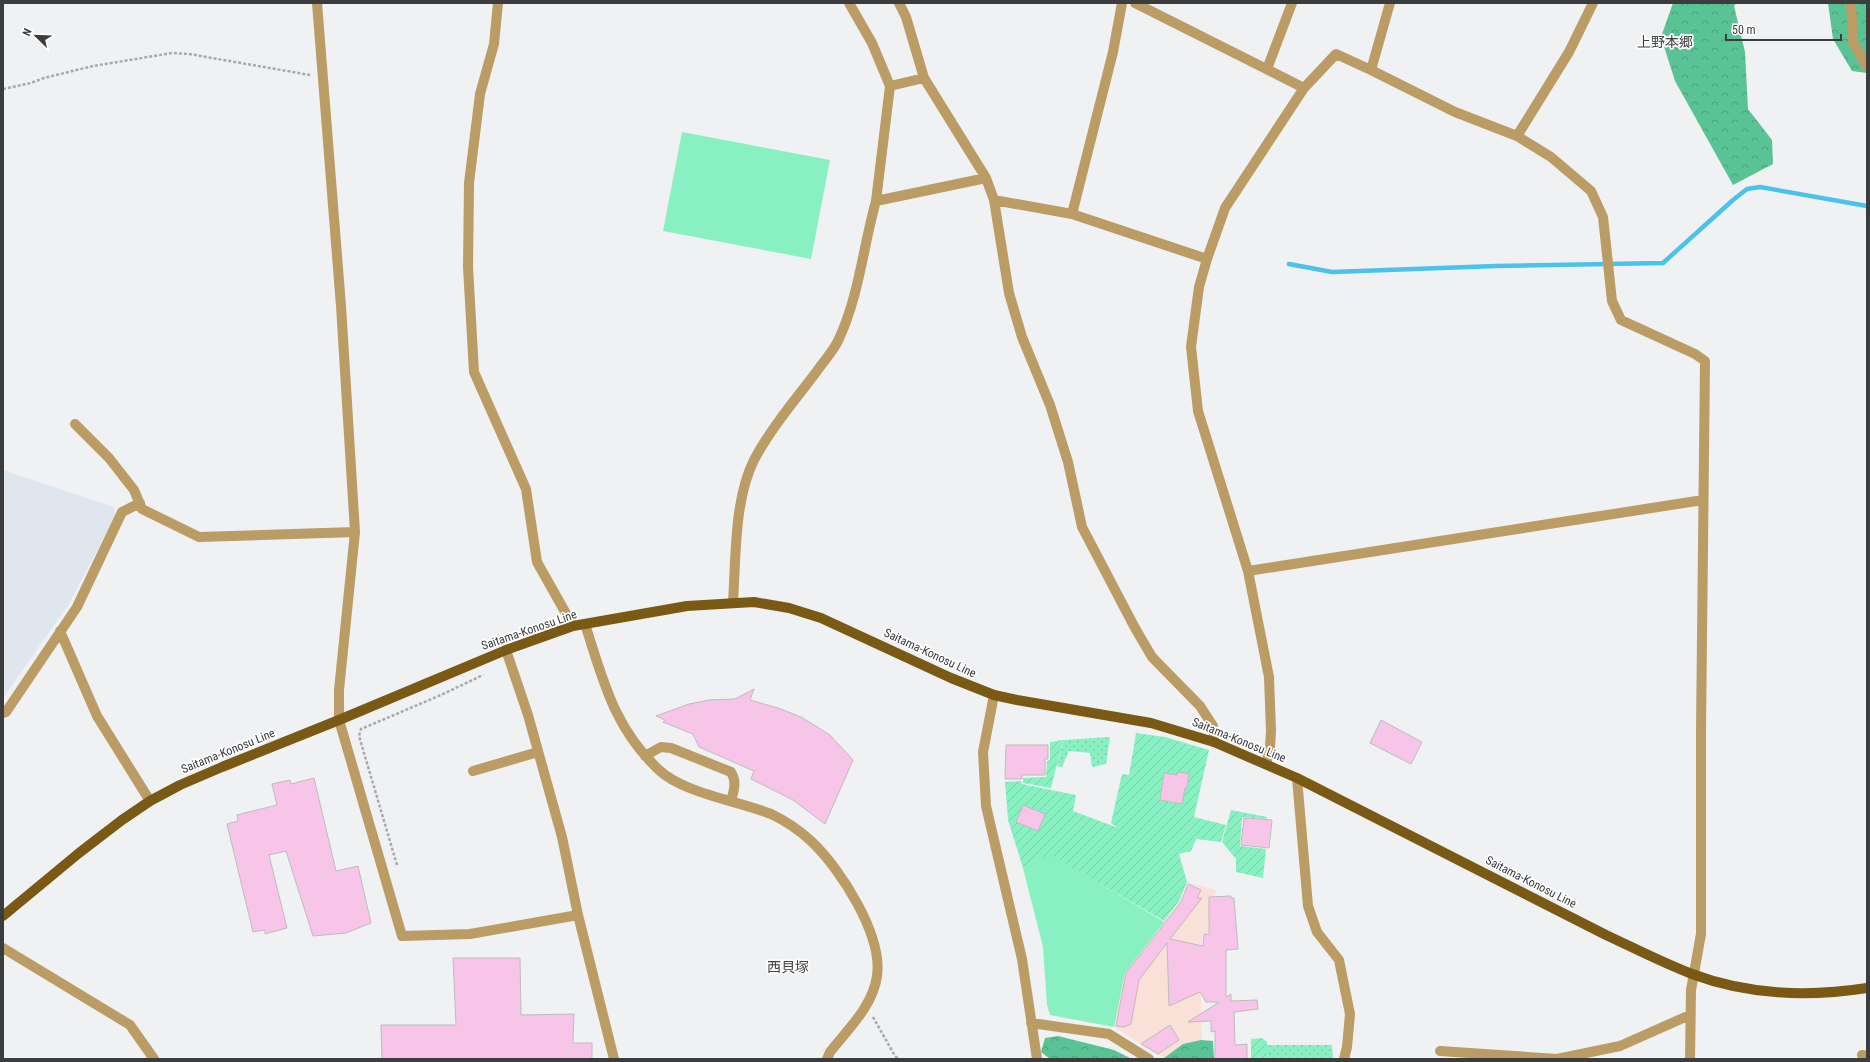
<svg xmlns="http://www.w3.org/2000/svg" width="1870" height="1062" font-family="'Roboto Condensed','Noto Sans JP',sans-serif">
  <defs>
    <pattern id="grass-dots" width="8" height="8" patternUnits="userSpaceOnUse"><rect width="8" height="8" fill="#89f1c1"/><path d="M2 2h.1M6 6h.1" fill="none" stroke="#77d0a7" stroke-width="1.8" stroke-linecap="round"/></pattern>
    <pattern id="forest-crowns" width="20" height="18" patternUnits="userSpaceOnUse"><rect width="20" height="18" fill="#5ac395"/><path d="M2 6a3 3 0 1 1 6 0M12 15a3 3 0 1 1 6 0" fill="none" stroke="#4ca07b"/></pattern>
    <pattern id="garden-furrows" width="10" height="10" patternUnits="userSpaceOnUse"><rect width="10" height="10" fill="#89f1c1"/><path d="M-1 1l2-2M0 10L10 0M9 11l2-2" fill="none" stroke="#77d0a7"/></pattern>
  </defs>
  <rect width="100%" height="100%" fill="#eff1f3"/>
  <path fill="#fae1d8" d="M 1188,882 L 1216,890 L 1212,907 L 1213,918 L 1208,919 L 1208,932 L 1203,933 L 1200,961 L 1202,1040 L 1183,1044 L 1164,1058 L 1114,1027 L 1125,973 L 1180,901 Z"/>
  <path fill="#e0e6ee" d="M 3,470 L 114,507 L 115,516 L 69,604 L 3,698 Z"/>
  <path fill="url(#grass-dots)" d="M 1110,737 L 1106,764 L 1092,767 L 1090,753 L 1069,751 L 1062,767 L 1057,766 L 1063,740 Z
    M 1267,1045 L 1332,1045 L 1333,1058 L 1267,1059 Z"/>
  <path fill="url(#forest-crowns)" d="M 1673,3 L 1736,3 L 1734,6 L 1745,52 L 1748,109 L 1772,140 L 1773,164 L 1733,185 L 1675,81 L 1661,37 Z
    M 1828,3 L 1867,3 L 1867,73 L 1852,71 L 1833,39 Z
    M 1058,1036 L 1114,1050 L 1132,1059 L 1050,1059 L 1041,1052 L 1045,1038 Z
    M 1201,1040 L 1213,1041 L 1214,1059 L 1164,1058 L 1183,1044 Z"/>
  <path fill="#89f1c1" d="M 682,132 L 830,160 L 811,259 L 663,231 Z
    M 1049,853 L 1164,922 L 1125,973 L 1114,1027 L 1050,1015 L 1047,1005 L 1043,947 L 1023,868 Z"/>
  <path fill="url(#garden-furrows)" d="M 1136,733 L 1165,737 L 1209,750 L 1194,817 L 1226,825 L 1221,842 L 1196,839 L 1191,851 L 1179,854 L 1187,882 L 1179,901 L 1164,921 L 1049,854 L 1023,868 L 1008,820 L 1005,782 L 1021,781 L 1022,784 L 1076,795 L 1073,811 L 1118,828 L 1111,823 L 1122,774 L 1129,775 Z
    M 1063,740 L 1051,788 L 1023,783 L 1023,778 L 1046,777 L 1047,761 L 1050,760 L 1050,742 Z
    M 1231,810 L 1267,817 L 1266,819 L 1242,817 L 1240,846 L 1266,849 L 1263,878 L 1236,872 L 1236,859 L 1222,842 Z
    M 1262,1038 L 1267,1042 L 1267,1059 L 1251,1059 L 1251,1039 Z"/>
  <g fill="none" stroke-linecap="round" stroke-linejoin="round">
    <path stroke="#4bc2ea" stroke-width="4.5" d="M 1289,264 L 1332,272 L 1496,266 L 1663,263 L 1733,200 L 1747,189 L 1760,187 L 1867,206"/>
  </g>
  <path fill="#f6c5e7" stroke="#bebcbd" d="M 754,689 L 750,700 L 778,708 L 801,717 L 830,735 L 853,760 L 825,824 L 793,800 L 751,779 L 754,771 L 699,747 L 693,734 L 663,722 L 665,720 L 656,716 L 689,704 L 709,700 L 735,699 Z
    M 1381,720 L 1422,742 L 1411,764 L 1370,743 Z
    M 1006,745 L 1048,745 L 1048,759 L 1045,759 L 1045,775 L 1022,775 L 1022,779 L 1005,779 Z
    M 1178,772 L 1189,774 L 1187,788 L 1185,788 L 1182,804 L 1160,800 L 1164,773 L 1177,775 Z
    M 314,778 L 336,871 L 358,866 L 371,923 L 346,933 L 313,936 L 286,851 L 269,855 L 287,928 L 265,934 L 265,930 L 253,932 L 227,824 L 238,821 L 237,815 L 277,805 L 272,784 L 290,780 L 291,784 Z
    M 1023,805 L 1045,814 L 1038,831 L 1016,822 Z
    M 1244,818 L 1272,820 L 1269,848 L 1241,845 Z
    M 1188,884 L 1201,890 L 1197,898 L 1202,898 L 1170,939 L 1203,946 L 1204,934 L 1209,934 L 1209,897 L 1231,896 L 1231,898 L 1234,898 L 1238,949 L 1226,950 L 1226,997 L 1231,994 L 1231,1001 L 1257,1000 L 1258,1009 L 1234,1012 L 1235,1045 L 1247,1044 L 1247,1059 L 1215,1059 L 1215,1031 L 1211,1032 L 1211,1021 L 1188,1022 L 1219,1002 L 1206,1002 L 1200,992 L 1169,1006 L 1167,943 L 1139,980 L 1131,1024 L 1124,1027 L 1116,1026 L 1126,973 L 1181,902 Z
    M 453,958 L 520,958 L 521,1015 L 574,1014 L 573,1043 L 592,1043 L 592,1059 L 382,1059 L 381,1025 L 456,1025 Z
    M 1170,1025 L 1179,1040 L 1158,1054 L 1141,1044 Z"/>
  <g fill="none" stroke-linecap="round" stroke-linejoin="round">
    <path stroke="#a7a9ab" stroke-width="2.5" stroke-dasharray="3 2" stroke-linecap="butt" d="M 3,89 L 31,83 L 44,78 L 93,66 L 172,53 L 189,54 L 310,75
      M 397,865 L 359,736 L 361,729 L 441,695 L 483,675
      M 873,1017 L 895,1056 L 899,1059"/>
    <path stroke="#bb9c65" stroke-width="10" d="M 317,3 L 341,306 L 355,532 L 339,690 L 339,720 L 402,936 L 470,934 L 578,915
      M 498,3 L 494,44 L 480,94 L 469,183 L 468,267 L 474,372 L 526,489 L 537,562 L 573,626
      M 849,3 L 872,43 L 890,86 L 924,78
      M 899,3 L 906,17 L 924,78 L 986,178 L 994,200 L 1009,293 L 1022,337 L 1050,405 L 1068,462 L 1082,527 L 1135,628 L 1152,657 L 1200,706 L 1213,726 L 1214,742
      M 1135,3 L 1304,88
      M 1851,3 L 1853,42 L 1867,67
      M 1267,69 L 1292,3
      M 1371,70 L 1390,3
      M 1517,136 L 1569,52 L 1593,3
      M 994,200 L 1072,214 L 1207,259
      M 876,201 L 890,86
      M 1072,214 L 1113,52 L 1122,3
      M 75,424 L 109,458 L 134,490 L 142,509 L 199,537 L 355,532
      M 1248,571 L 1703,500
      M 733,602 C 736,558 734,500 754,460 C 771,428 796,399 817,371 C 824,361 833,351 838,341 C 859,297 863,247 876,201 L 986,178
      M 585,624 C 603,680 614,728 659,770 C 683,793 739,801 771,814 C 786,821 799,830 811,841 C 840,868 883,935 877,976 C 873,1006 848,1029 830,1052 L 827,1059
      M 60,631 L 97,716 L 150,801
      M 506,650 L 528,715 L 562,837 L 578,915 L 614,1059
      M 994,695 L 983,752 L 986,806 L 1022,959 L 1037,1059
      M 3,713 L 6,712 L 77,607 L 122,512 L 140,503
      M 645,756 L 661,747 L 671,748 L 731,772 C 737,782 734,790 731,801
      M 1266,764 L 1270,747 L 1271,731 L 1269,677 L 1248,571 L 1198,411 L 1191,347 L 1199,287 L 1207,259 L 1225,208 L 1304,88 L 1336,54 L 1371,70 L 1455,112 L 1517,136 L 1551,157 L 1591,191 L 1603,217 L 1612,301 L 1621,320 L 1695,354 L 1705,361 L 1701,731 L 1701,934 L 1691,990 L 1690,1059
      M 473,771 L 538,752
      M 1297,778 L 1308,906 L 1317,932 L 1339,960 L 1350,1014 L 1347,1047 L 1344,1059
      M 3,948 L 130,1025 L 154,1059
      M 1031,1023 L 1109,1034 L 1149,1059
      M 1440,1051 L 1557,1059 L 1620,1046 L 1690,1015
      M 1862,1055 L 1867,1056"/>
    <path stroke="#795914" stroke-width="10" d="M 3,916 L 79,853 L 122,820 L 150,801 L 180,785 L 222,767 L 339,720 L 506,650 L 573,626 L 687,606 L 754,602 L 789,608 L 821,618 L 951,678 L 994,695 L 1017,700 L 1151,723 L 1214,742 L 1297,778 L 1606,935 C 1634,948 1663,963 1692,974 C 1748,995 1809,997 1867,988"/>
  </g>
  <g text-anchor="middle" stroke-width="3.5" stroke-linejoin="round" paint-order="stroke">
    <g font-size="12" fill="#3b3c3d" stroke="#fefeff">
      <text transform="translate(529 630) rotate(-19)" y="4">Saitama-Konosu Line</text>
      <text transform="translate(930 653) rotate(25)" y="4">Saitama-Konosu Line</text>
      <text transform="translate(1239 740) rotate(22)" y="4">Saitama-Konosu Line</text>
      <text transform="translate(228 751) rotate(-22)" y="4">Saitama-Konosu Line</text>
      <text transform="translate(1531 882) rotate(27)" y="4">Saitama-Konosu Line</text>
    </g>
    <g font-size="14" fill="#404143" stroke="#fefeff">
      <text x="1665" y="47">上野本郷</text>
      <text x="788" y="972">西貝塚</text>
    </g>
  </g>
  <rect width="1870" height="1062" fill="none" stroke="#3b3c3d" stroke-width="8"/>
  <g transform="translate(36 36) rotate(293)" stroke="#fefeff" stroke-width="3" paint-order="stroke">
  <path d="M0-3L7 15L0 10L-7 15Z" fill="#3b3c3d"/>
  <text y="-6" font-size="11" font-weight="bold" text-anchor="middle" fill="#3b3c3d">N</text>
  </g>
  <path d="M1726 34v6h115v-6" fill="none" stroke="#3b3c3d" stroke-width="2"/>
  <text x="1732" y="34" font-size="12" fill="#3b3c3d" stroke="#fefeff" stroke-width="3" paint-order="stroke">50 m</text>
</svg>
